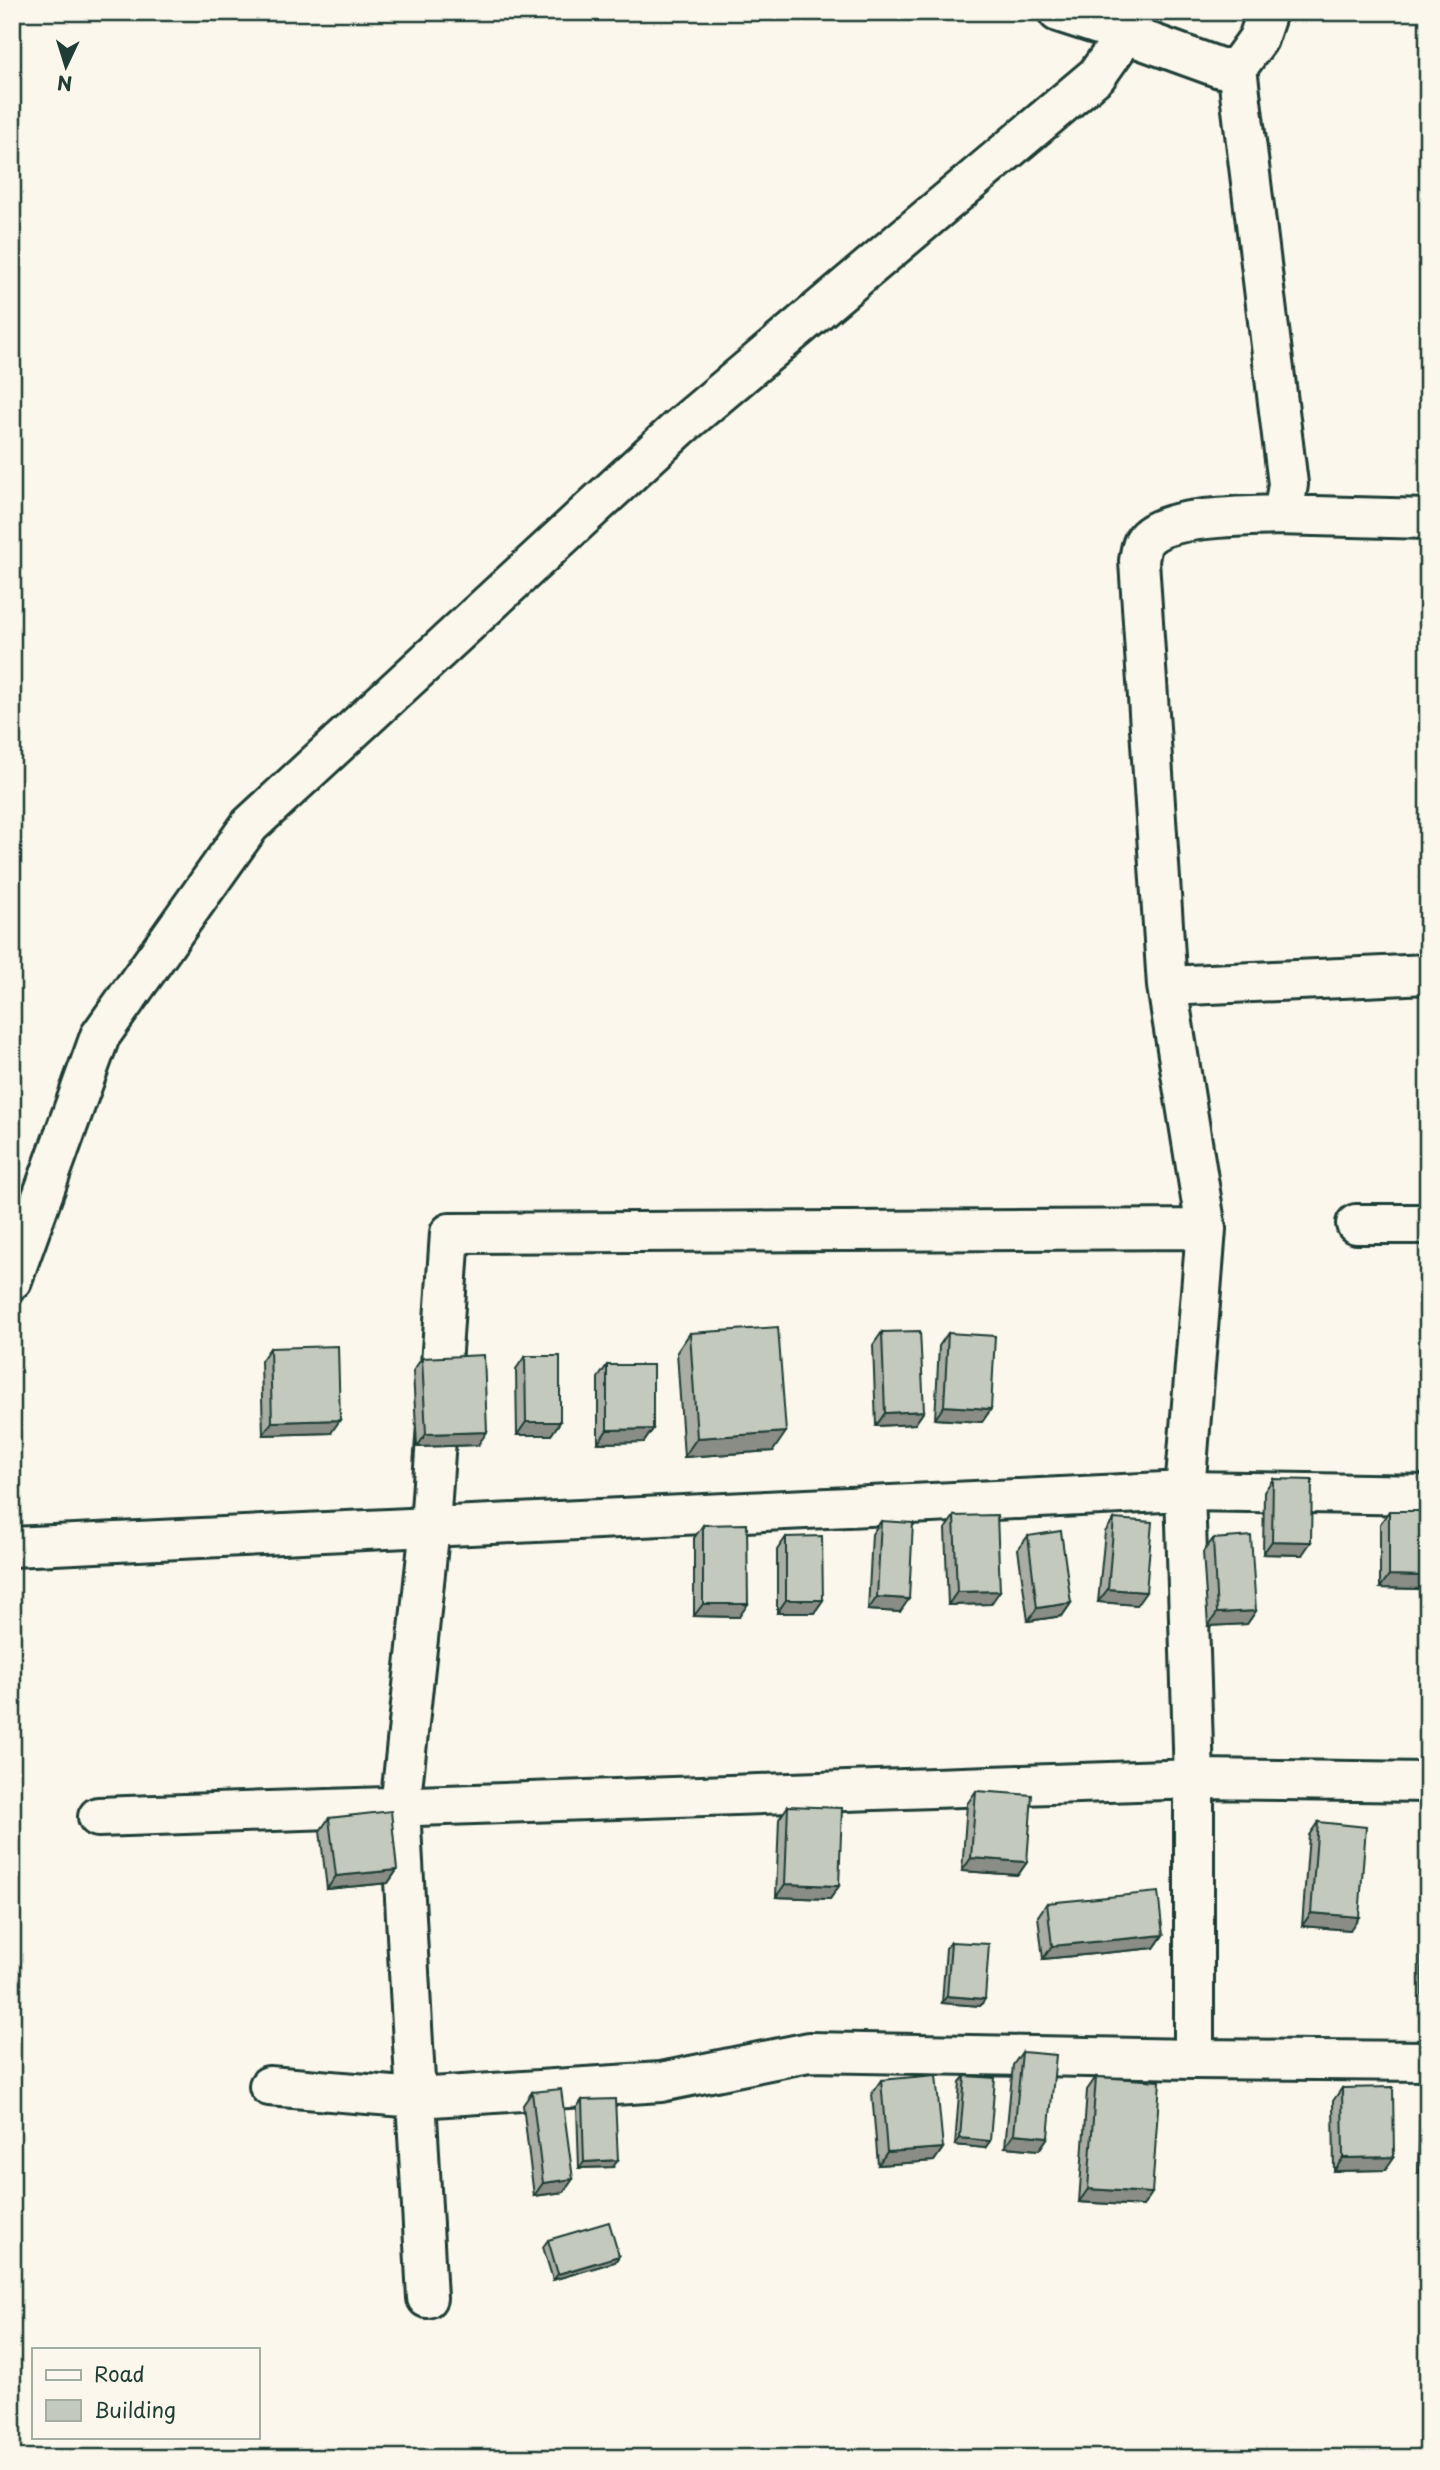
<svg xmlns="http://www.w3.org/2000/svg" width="1440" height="2470" font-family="'Playpen Sans',sans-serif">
  <rect width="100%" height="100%" fill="#fbf7ec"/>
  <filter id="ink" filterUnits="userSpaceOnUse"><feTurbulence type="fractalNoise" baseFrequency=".0143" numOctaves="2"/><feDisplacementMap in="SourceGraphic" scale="14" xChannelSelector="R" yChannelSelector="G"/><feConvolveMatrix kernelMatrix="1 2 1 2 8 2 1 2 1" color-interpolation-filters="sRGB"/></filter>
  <g filter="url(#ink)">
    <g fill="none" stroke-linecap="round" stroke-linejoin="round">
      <g stroke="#1f3d34" stroke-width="44">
        <path id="street" d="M 1126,34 L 1220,68 L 1237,68 L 1258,39 L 1267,12
          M 1276,515 L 1428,519
          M 1167,986 L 1428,974
          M 1356,1224 L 1428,1224
          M 12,1280 L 100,1036 L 250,825 L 679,428 L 1097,75 L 1126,34 L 1058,12
          M 98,1817 L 1194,1779 L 1428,1782
          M 1194,2059 L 1194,1779 L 1185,1491 L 1206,1229 L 1167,986 L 1139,561 C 1140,555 1141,545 1145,540 C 1164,515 1245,517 1276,515 L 1285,504 L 1288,484 L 1237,68
          M 269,2086 L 417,2098 L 661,2082 L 809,2052 L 1194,2059 L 1428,2061
          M 427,2298 L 400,1808 L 430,1526 L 450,1233 L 1206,1229"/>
      </g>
      <g stroke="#1f3d34" stroke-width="44">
        <path id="secondary" d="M 12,1547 L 1185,1491 L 1428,1495"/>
      </g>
      <use href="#street" stroke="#fbf7ec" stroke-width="38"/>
      <use href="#secondary" stroke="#fbf7ec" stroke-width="38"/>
    </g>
    <path fill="#a9ada3" stroke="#1f3d34" stroke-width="2" d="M 882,1332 L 924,1411 L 915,1424 L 876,1426 L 873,1345 Z
      M 690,1333 L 773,1451 L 684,1457 L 677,1352 Z
      M 948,1333 L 991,1409 L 982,1422 L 935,1419 L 939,1346 Z
      M 270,1348 L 331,1433 L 263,1435 L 261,1361 Z
      M 525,1356 L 560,1422 L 551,1435 L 517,1435 L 516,1369 Z
      M 422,1358 L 478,1445 L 417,1447 L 413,1371 Z
      M 607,1365 L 653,1429 L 644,1442 L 598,1443 L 598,1378 Z
      M 1273,1479 L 1302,1555 L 1263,1554 L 1264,1492 Z
      M 1389,1511 L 1428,1511 L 1428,1577 L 1420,1589 L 1380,1588 L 1380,1524 Z
      M 954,1516 L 991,1604 L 948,1605 L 945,1529 Z
      M 1114,1519 L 1137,1605 L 1098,1602 L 1105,1532 Z
      M 881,1521 L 900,1612 L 868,1610 L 872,1534 Z
      M 703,1525 L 739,1617 L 694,1616 L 694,1538 Z
      M 1028,1536 L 1071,1603 L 1062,1616 L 1028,1621 L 1018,1549 Z
      M 786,1537 L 823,1600 L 814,1613 L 777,1613 L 777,1550 Z
      M 1213,1539 L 1256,1611 L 1247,1624 L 1208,1626 L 1203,1552 Z
      M 976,1791 L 1027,1862 L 1018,1875 L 962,1871 L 967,1804 Z
      M 788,1806 L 839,1886 L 830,1899 L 776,1897 L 779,1819 Z
      M 329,1818 L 397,1870 L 388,1883 L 327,1889 L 320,1831 Z
      M 1318,1822 L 1350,1930 L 1302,1926 L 1309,1835 Z
      M 1047,1903 L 1163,1935 L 1154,1948 L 1043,1959 L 1038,1916 Z
      M 1428,1932 L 1428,2010 L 1422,2011 L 1421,1942 Z
      M 951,1942 L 985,1999 L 980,2006 L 942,2003 L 946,1948 Z
      M 1022,2052 L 1048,2137 L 1039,2150 L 1005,2147 L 1013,2065 Z
      M 965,2076 L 990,2141 L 985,2148 L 955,2145 L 960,2082 Z
      M 1096,2077 L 1152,2193 L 1143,2206 L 1079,2202 L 1087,2090 Z
      M 881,2080 L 943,2148 L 934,2161 L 878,2165 L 872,2093 Z
      M 1342,2088 L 1385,2170 L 1334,2171 L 1333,2101 Z
      M 532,2092 L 564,2192 L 534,2196 L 523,2105 Z
      M 582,2100 L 613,2167 L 579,2168 L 577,2107 Z
      M 1424,2102 L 1428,2102 L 1428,2173 L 1418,2173 L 1420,2108 Z
      M 548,2240 L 619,2256 L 615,2262 L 553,2280 L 543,2247 Z"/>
    <path fill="#898d85" stroke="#1f3d34" stroke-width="2" d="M 944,1406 L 991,1409 L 982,1422 L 935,1419 Z
      M 924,1411 L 915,1424 L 876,1426 L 885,1413 Z
      M 340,1420 L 331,1433 L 263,1435 L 272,1422 Z
      M 526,1422 L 560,1422 L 551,1435 L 517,1435 Z
      M 653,1429 L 644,1442 L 598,1443 L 607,1430 Z
      M 487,1432 L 478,1445 L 417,1447 L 426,1434 Z
      M 786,1432 L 773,1451 L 684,1457 L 697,1438 Z
      M 1272,1541 L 1311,1542 L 1302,1555 L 1263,1554 Z
      M 1389,1575 L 1428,1576 L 1428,1577 L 1420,1589 L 1380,1588 Z
      M 1108,1589 L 1146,1592 L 1137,1605 L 1098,1602 Z
      M 1000,1591 L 991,1604 L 948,1605 L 957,1592 Z
      M 877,1597 L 909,1599 L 900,1612 L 868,1610 Z
      M 786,1600 L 823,1600 L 814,1613 L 777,1613 Z
      M 1071,1603 L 1062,1616 L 1028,1621 L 1037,1608 Z
      M 703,1604 L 748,1604 L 739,1617 L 694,1616 Z
      M 1256,1611 L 1247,1624 L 1208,1626 L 1217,1613 Z
      M 971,1858 L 1027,1862 L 1018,1875 L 962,1871 Z
      M 397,1870 L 388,1883 L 327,1889 L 336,1876 Z
      M 785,1884 L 839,1886 L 830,1899 L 776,1897 Z
      M 1311,1913 L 1359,1917 L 1350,1930 L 1302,1926 Z
      M 1163,1935 L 1154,1948 L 1043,1959 L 1052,1946 Z
      M 947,1996 L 985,1999 L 980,2006 L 942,2003 Z
      M 1428,2003 L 1428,2010 L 1422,2011 Z
      M 1014,2134 L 1048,2137 L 1039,2150 L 1005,2147 Z
      M 960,2138 L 990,2141 L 985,2148 L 955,2145 Z
      M 943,2148 L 934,2161 L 878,2165 L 887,2152 Z
      M 1394,2157 L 1385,2170 L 1334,2171 L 1343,2158 Z
      M 618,2160 L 613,2167 L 579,2168 L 584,2162 Z
      M 1423,2166 L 1428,2166 L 1428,2173 L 1418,2173 Z
      M 573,2179 L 564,2192 L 534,2196 L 543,2183 Z
      M 1088,2189 L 1152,2193 L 1143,2206 L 1079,2202 Z
      M 619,2256 L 615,2262 L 553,2280 L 558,2274 Z"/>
    <path fill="#c4c9be" stroke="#1f3d34" stroke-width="2" d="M 778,1327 L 786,1432 L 697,1438 L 690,1333 Z
      M 920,1331 L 924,1411 L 885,1413 L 882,1332 Z
      M 948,1333 L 995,1336 L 991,1409 L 944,1406 Z
      M 338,1346 L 340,1420 L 272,1422 L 270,1348 Z
      M 484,1355 L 487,1432 L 426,1434 L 422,1358 Z
      M 525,1356 L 560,1356 L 560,1422 L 526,1422 Z
      M 607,1365 L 653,1365 L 653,1429 L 607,1430 Z
      M 1273,1479 L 1312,1480 L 1311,1542 L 1272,1541 Z
      M 1389,1511 L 1428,1511 L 1428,1576 L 1389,1575 Z
      M 997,1515 L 1000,1591 L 957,1592 L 954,1516 Z
      M 1114,1519 L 1152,1522 L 1146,1592 L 1108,1589 Z
      M 881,1521 L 913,1523 L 909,1599 L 877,1597 Z
      M 747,1524 L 748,1604 L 703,1604 L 703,1525 Z
      M 1061,1531 L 1071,1603 L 1037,1608 L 1028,1536 Z
      M 822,1536 L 823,1600 L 786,1600 L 786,1537 Z
      M 1251,1536 L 1256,1611 L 1217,1613 L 1213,1539 Z
      M 976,1791 L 1032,1795 L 1027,1862 L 971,1858 Z
      M 788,1806 L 842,1808 L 839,1886 L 785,1884 Z
      M 391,1811 L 397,1870 L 336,1876 L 329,1818 Z
      M 1318,1822 L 1366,1827 L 1359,1917 L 1311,1913 Z
      M 1158,1892 L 1163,1935 L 1052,1946 L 1047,1903 Z
      M 951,1942 L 989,1944 L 985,1999 L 947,1996 Z
      M 1022,2052 L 1056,2055 L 1048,2137 L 1014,2134 Z
      M 936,2075 L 943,2148 L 887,2152 L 881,2080 Z
      M 965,2076 L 995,2078 L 990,2141 L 960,2138 Z
      M 1096,2077 L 1160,2081 L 1152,2193 L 1088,2189 Z
      M 1393,2087 L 1394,2157 L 1343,2158 L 1342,2088 Z
      M 561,2089 L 573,2179 L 543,2183 L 532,2092 Z
      M 615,2099 L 618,2160 L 584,2162 L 582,2100 Z
      M 1424,2102 L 1428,2102 L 1428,2166 L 1423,2166 Z
      M 609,2222 L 619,2256 L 558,2274 L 548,2240 Z"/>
  </g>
  <rect width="1440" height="2470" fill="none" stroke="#fbf7ec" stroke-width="42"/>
  <rect x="21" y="21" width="1398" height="2428" fill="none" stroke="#1f3d34" stroke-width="2.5" filter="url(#ink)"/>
  <rect x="32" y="2348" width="228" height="91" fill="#fbf7ec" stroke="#a3ada2" stroke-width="2"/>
  <rect x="46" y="2370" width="35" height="10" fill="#fbf7ec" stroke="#a3ada2" stroke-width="2"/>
  <text x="94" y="2382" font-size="21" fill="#1f3d34">Road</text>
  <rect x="46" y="2400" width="35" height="21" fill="#c4c9be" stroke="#a3ada2" stroke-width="2"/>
  <text x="94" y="2418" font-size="21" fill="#1f3d34">Building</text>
  <g transform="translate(66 66) rotate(184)" stroke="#fbf7ec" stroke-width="5" paint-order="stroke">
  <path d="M0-5L12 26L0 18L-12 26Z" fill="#1f3d34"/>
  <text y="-10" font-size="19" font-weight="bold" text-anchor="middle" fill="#1f3d34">N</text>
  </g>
</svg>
